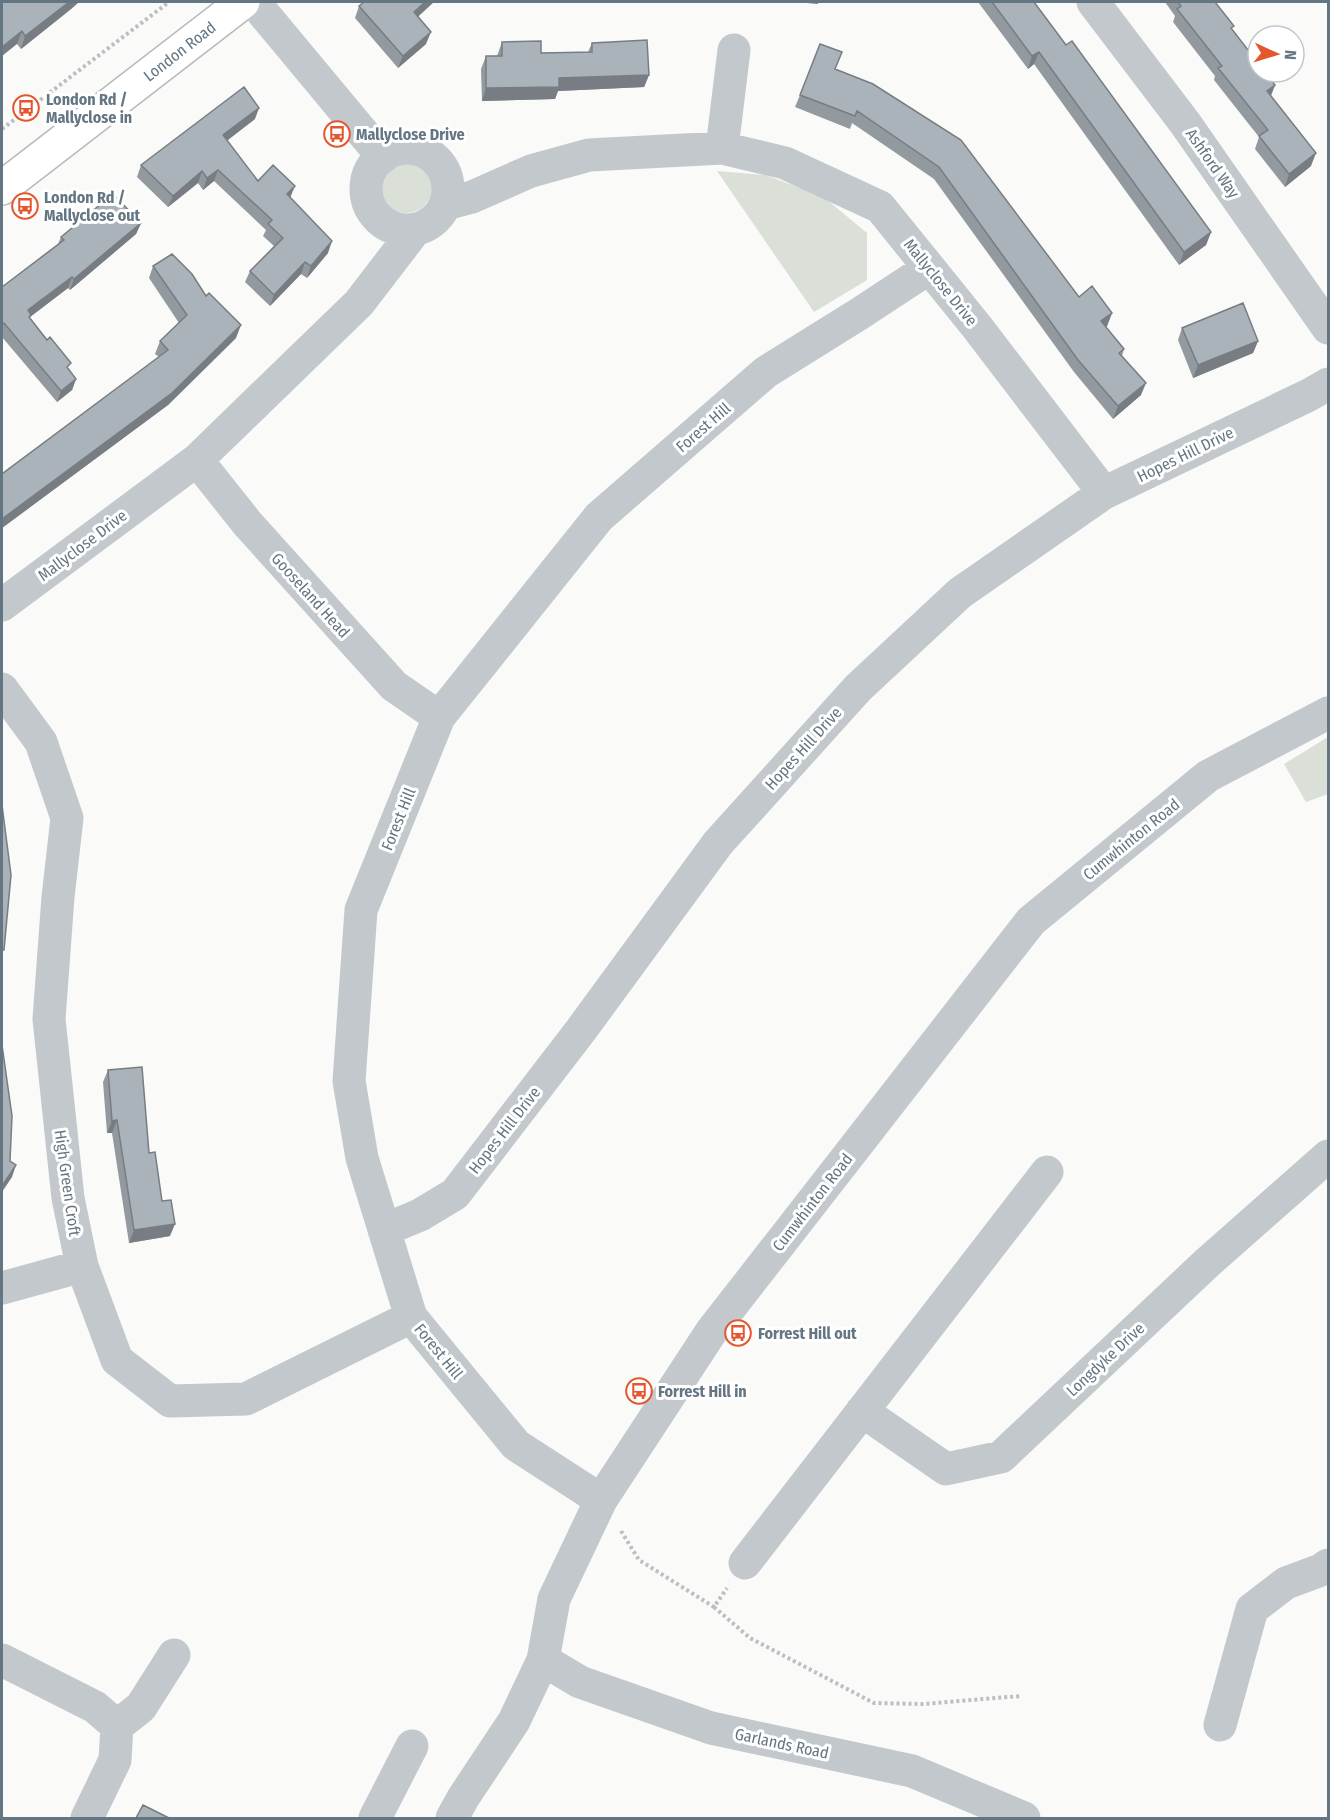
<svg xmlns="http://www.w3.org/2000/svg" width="1330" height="1820" font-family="'Fira Sans Condensed',sans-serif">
  <rect width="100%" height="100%" fill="#fafaf8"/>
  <path fill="#dadfd7" d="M380 187a26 26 0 1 1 52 0a26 26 0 1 1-52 0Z
    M 717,171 L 765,175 L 798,187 L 826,199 L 867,233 L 867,280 L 814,312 Z
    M 1328,737 L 1328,794 L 1306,802 L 1284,764 Z"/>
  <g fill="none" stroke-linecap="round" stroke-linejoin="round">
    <g stroke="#b5babe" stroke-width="36">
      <g id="major">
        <path id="s1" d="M 2,188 L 243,2"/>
      </g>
    </g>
    <path stroke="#bbbfc2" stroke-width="4" stroke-dasharray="3 3" stroke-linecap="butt" d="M 2,129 L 169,2
      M 621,1531 L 639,1560 L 714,1607 L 727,1588
      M 714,1607 L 750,1638 L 874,1703 L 922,1704 L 1021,1696"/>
    <path stroke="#c3c8cc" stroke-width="33" d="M 254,2 L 383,157
      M 1093,2 L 1185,123 L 1328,328
      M 722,148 L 734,50
      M366 189a41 41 0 1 1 82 0a41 41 0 1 1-82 0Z
      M 445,204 L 472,197 L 531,171 L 589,155 L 722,148 L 785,163 L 880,207 L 977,327 L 1104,493
      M 197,460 L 247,523 L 394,686 L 439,717
      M 2,605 L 197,460 L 359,303 L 415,230
      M 2,689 L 41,742 L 67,818 L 58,897 L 49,1019 L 68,1198 L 82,1266 L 117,1360 L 170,1401 L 246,1399 L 411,1317
      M 384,1230 L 420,1215 L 455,1194 L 581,1030 L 718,843 L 858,688 L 960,593 L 1104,493 L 1309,395 L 1328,384
      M 2,1288 L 82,1266
      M 862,1411 L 946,1469 L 1001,1457 L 1208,1262 L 1328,1156
      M 601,1500 L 516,1445 L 411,1317 L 362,1158 L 349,1081 L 361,910 L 439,717 L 599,517 L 766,372 L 859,314 L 929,268
      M 745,1563 L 1047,1172
      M 2,1660 L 95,1707 L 117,1726
      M 543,1660 L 580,1682 L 711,1728 L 912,1771 L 1024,1818
      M 1220,1725 L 1252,1609 L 1286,1583 L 1321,1570 L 1328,1565
      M 117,1726 L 141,1707 L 174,1655
      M 87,1818 L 115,1760 L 117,1726
      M 375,1818 L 412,1746
      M 452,1818 L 463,1798 L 514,1721 L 543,1660 L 554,1599 L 601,1500 L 711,1332 L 1031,921 L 1208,776 L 1328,713"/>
    <use href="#major" stroke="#fff" stroke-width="33"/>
  </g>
  <path fill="#929a9f" d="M 2,2 L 79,2 L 71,9 L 21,49 L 17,44 Z
    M 978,2 L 1034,2 L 1066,45 L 1211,232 L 1206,245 L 1179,265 L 1034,64 L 1028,69 Z
    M 1165,2 L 1215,2 L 1232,30 L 1275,85 L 1271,96 L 1311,166 L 1285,187 L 1255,149 L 1259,137 L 1214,80 L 1215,76 L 1173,22 L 1175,16 Z
    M 359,6 L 426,44 L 398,68 L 355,18 Z
    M 502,42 L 541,53 L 588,52 L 592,43 L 649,75 L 644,87 L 558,91 L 555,99 L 482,101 L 481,69 L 486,56 L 497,56 Z
    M 835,69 L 1079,297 L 1112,313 L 1107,326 L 1106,327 L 1124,349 L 1122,356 L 1141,395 L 1113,419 L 1074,372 L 934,179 L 852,123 L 850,129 L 795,107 L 800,95 Z
    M 255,119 L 227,140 L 258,181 L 290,198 L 328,253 L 307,278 L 301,274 L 270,306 L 245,282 L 250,271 L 274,246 L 263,236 L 266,230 L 214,181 L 203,190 L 198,183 L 168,207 L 137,177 L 141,165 Z
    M 141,223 L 136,234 L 70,290 L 68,288 L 30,317 L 30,318 L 76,379 L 72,390 L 57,402 L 2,337 L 2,287 L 58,244 L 61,237 Z
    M 153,266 L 206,296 L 236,338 L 168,405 L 2,528 L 159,357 L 155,354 L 160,341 L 179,323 L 149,278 Z
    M 1182,328 L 1258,341 L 1253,353 L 1193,378 L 1178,340 Z
    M 108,1070 L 149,1153 L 162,1201 L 170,1236 L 129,1243 L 112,1133 L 107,1133 L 103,1082 Z"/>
  <path fill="#777d82" d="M 69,2 L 79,2 L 71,9 L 21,49 L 25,36 Z
    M 425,2 L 434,2 L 409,25 L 414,12 Z
    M 796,2 L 818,2 L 818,4 Z
    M 22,31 L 17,44 L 2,56 L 2,47 Z
    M 431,32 L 426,44 L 398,68 L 403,56 Z
    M 1039,52 L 1034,64 L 1028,69 L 1032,56 Z
    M 649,75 L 644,87 L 558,91 L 555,99 L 482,101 L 486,88 L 559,78 Z
    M 1275,85 L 1270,97 L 1267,91 Z
    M 259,108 L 255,119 L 219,147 L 223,135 Z
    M 1316,153 L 1311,166 L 1285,187 L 1289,174 Z
    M 218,170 L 214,181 L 203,190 L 207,178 Z
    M 202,171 L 198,183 L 168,207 L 173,196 Z
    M 295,186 L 290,198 L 282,206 L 287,194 Z
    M 141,223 L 136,234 L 70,290 L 74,279 Z
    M 1211,232 L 1206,245 L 1179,265 L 1184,252 Z
    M 332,241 L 328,253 L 307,278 L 311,266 Z
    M 305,262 L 301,274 L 270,306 L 274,295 Z
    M 72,277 L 68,288 L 30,317 L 27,326 L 28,310 Z
    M 1112,313 L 1107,326 L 1097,334 L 1101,321 Z
    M 241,325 L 236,338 L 168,405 L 2,528 L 2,519 Z
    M 1258,341 L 1253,353 L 1193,378 L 1198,365 Z
    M 76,379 L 72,390 L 57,402 L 61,391 Z
    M 1146,383 L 1141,395 L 1113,419 L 1118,406 Z
    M 117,1120 L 112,1133 L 107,1133 L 112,1121 Z
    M 16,1165 L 12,1177 L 2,1192 L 2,1186 Z
    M 175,1224 L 170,1236 L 129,1243 L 134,1230 Z"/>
  <path fill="#aab3b9" stroke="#777d82" stroke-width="1.5" d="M 2,2 L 69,2 L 25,36 L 22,31 L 2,47 Z
    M 364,2 L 425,2 L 414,12 L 431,32 L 403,56 L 359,6 Z
    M 992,2 L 1034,2 L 1066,45 L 1072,41 L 1211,232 L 1184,252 L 1039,52 L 1032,56 Z
    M 1178,2 L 1215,2 L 1234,26 L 1231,28 L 1258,63 L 1258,72 L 1265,72 L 1275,85 L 1267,91 L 1316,153 L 1289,174 L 1259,136 L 1268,130 L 1218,68 L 1222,66 L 1177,9 L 1181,6 Z
    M 647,40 L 649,75 L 559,78 L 559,87 L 486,88 L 486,56 L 502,56 L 502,42 L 541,41 L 541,53 L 592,52 L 592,43 Z
    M 820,44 L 842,52 L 835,69 L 873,84 L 961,140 L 1079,297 L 1092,286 L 1112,313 L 1101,321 L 1124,349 L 1119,353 L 1146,383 L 1118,406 L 1078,360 L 939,167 L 857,111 L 855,116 L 800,95 Z
    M 244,87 L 259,108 L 223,135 L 258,181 L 273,165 L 295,186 L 287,194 L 332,241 L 311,266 L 305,262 L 274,295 L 250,271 L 283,238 L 268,224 L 272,220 L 218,170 L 207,178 L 202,171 L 173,196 L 141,165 Z
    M 113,194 L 141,223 L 74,279 L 72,277 L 28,310 L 31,315 L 29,317 L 47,340 L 50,337 L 71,363 L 67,367 L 76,379 L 61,391 L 4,323 L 2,325 L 2,287 L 64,240 L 61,237 Z
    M 172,254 L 192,274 L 206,296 L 209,293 L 241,325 L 172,393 L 2,519 L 2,474 L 168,350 L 160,341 L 187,315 L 153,266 Z
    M 1243,303 L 1258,341 L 1198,365 L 1182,328 Z
    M 2,805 L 11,875 L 4,950 L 2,950 Z
    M 2,1045 L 12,1116 L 10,1161 L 16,1165 L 2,1186 Z
    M 142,1067 L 149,1153 L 155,1152 L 162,1201 L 171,1200 L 175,1224 L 134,1230 L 117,1120 L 112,1121 L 108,1070 Z
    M 143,1805 L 169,1818 L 136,1818 Z"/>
  <defs>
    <g id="bus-ring" transform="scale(1.35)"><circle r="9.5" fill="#fff" stroke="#e4572e" stroke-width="1.5"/><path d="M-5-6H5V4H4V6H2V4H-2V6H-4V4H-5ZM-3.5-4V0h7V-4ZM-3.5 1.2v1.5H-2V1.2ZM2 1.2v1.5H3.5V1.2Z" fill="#e4572e"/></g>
  </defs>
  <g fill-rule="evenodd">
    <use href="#bus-ring" x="26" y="108"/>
    <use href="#bus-ring" x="337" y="134"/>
    <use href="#bus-ring" x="25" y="206"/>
    <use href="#bus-ring" x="738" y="1333"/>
    <use href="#bus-ring" x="639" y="1391"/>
  </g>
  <g text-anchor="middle" stroke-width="6" stroke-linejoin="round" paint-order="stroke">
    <g font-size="16" fill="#657683" stroke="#fff">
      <text dy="6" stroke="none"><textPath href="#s1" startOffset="224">London Road</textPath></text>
      <text transform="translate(1213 163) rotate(55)" y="6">Ashford Way</text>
      <text transform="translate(941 282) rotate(51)" y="6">Mallyclose Drive</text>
      <text transform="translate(703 427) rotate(-41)" y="6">Forest Hill</text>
      <text transform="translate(1185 454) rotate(-26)" y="6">Hopes Hill Drive</text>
      <text transform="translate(82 545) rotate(-37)" y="6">Mallyclose Drive</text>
      <text transform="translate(311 595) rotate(48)" y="6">Gooseland Head</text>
      <text transform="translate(803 748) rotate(-48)" y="6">Hopes Hill Drive</text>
      <text transform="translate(398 819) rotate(-68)" y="6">Forest Hill</text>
      <text transform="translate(1131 839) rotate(-39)" y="6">Cumwhinton Road</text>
      <text transform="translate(504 1130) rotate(-52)" y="6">Hopes Hill Drive</text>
      <text transform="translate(68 1183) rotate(82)" y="6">High Green Croft</text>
      <text transform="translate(812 1202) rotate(-52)" y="6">Cumwhinton Road</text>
      <text transform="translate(439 1351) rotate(51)" y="6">Forest Hill</text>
      <text transform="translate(1105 1359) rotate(-43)" y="6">Longdyke Drive</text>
      <text transform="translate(782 1743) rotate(12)" y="6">Garlands Road</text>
    </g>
    <g font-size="16" font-weight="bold" fill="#657683" stroke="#fff" text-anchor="start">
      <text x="46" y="105">London Rd /<tspan x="46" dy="18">Mallyclose in</tspan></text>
      <text x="356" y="140">Mallyclose Drive</text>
      <text x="44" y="203">London Rd /<tspan x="44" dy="18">Mallyclose out</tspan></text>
      <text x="758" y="1339">Forrest Hill out</text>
      <text x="658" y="1397">Forrest Hill in</text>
    </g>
  </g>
  <rect width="1330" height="1820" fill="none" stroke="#657683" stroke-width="6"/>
  <g transform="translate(1276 54) rotate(94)"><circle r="28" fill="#ffffff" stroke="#c1c8cd" stroke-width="1.5"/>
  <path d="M0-4.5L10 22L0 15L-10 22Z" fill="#e4572e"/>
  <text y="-9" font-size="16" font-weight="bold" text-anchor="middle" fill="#657683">N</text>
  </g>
</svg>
